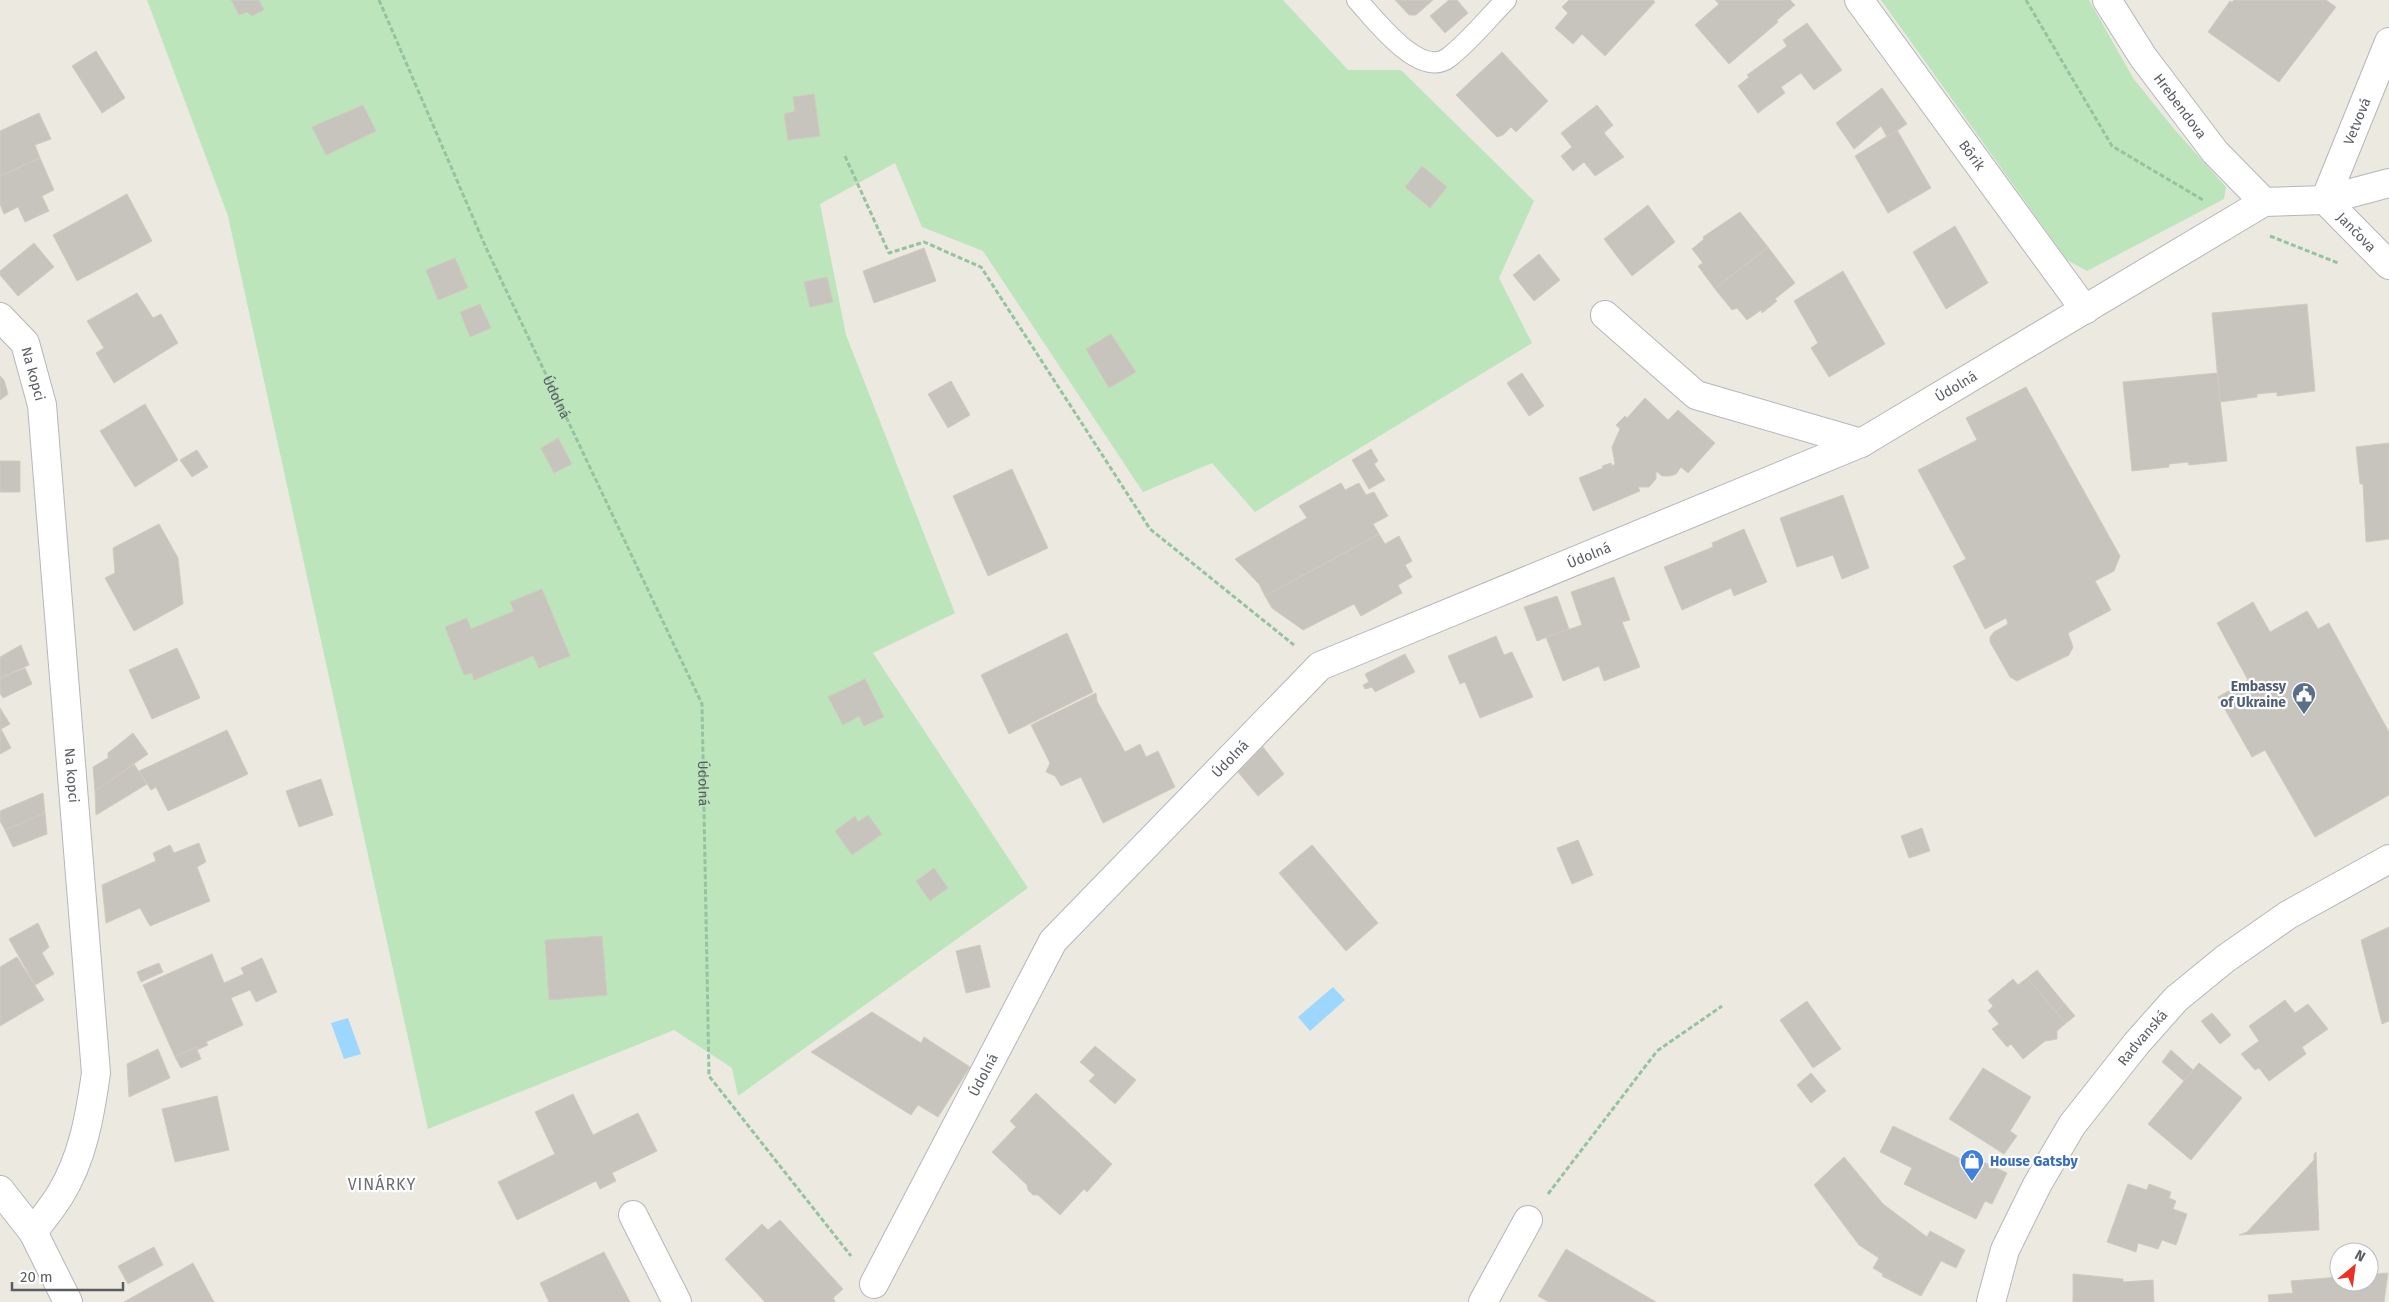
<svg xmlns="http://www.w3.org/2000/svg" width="2389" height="1302" font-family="'Fira Sans',sans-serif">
  <rect width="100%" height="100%" fill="#ece9e0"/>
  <path fill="#bce5bb" d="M 147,0 L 1283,0 L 1348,70 L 1401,70 L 1534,201 L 1499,278 L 1532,343 L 1255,512 L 1212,463 L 1143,492 L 983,251 L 922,227 L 895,163 L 820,204 L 846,335 L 955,613 L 873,653 L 1028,888 L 738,1096 L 732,1068 L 674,1030 L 428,1129 L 228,216 Z
    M 1881,0 L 2089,0 L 2133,78 L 2174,129 L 2226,187 L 2224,199 L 2087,271 L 2067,260 Z"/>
  <path fill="#9dd7ff" d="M 1333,987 L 1345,1000 L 1310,1031 L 1298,1017 Z
    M 348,1018 L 361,1054 L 344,1059 L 331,1023 Z"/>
  <path fill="#c7c4bd" stroke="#d1cbbe" d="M 231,0 L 259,0 L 264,10 L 252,16 L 247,12 L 239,15 Z
    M 1395,0 L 1433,0 L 1416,15 L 1409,15 Z
    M 1449,0 L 1457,0 L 1468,13 L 1445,33 L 1430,16 Z
    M 1569,0 L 1653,0 L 1655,2 L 1605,56 L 1582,34 L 1573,44 L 1555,28 L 1568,13 L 1562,7 Z
    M 1715,0 L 1790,0 L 1795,5 L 1777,20 L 1778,22 L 1729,64 L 1695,25 L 1719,4 Z
    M 2234,0 L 2326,0 L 2336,7 L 2279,82 L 2208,32 L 2230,1 L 2232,2 Z
    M 1807,23 L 1842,70 L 1814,90 L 1801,73 L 1781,87 L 1785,93 L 1758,113 L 1738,86 L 1749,77 L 1747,75 L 1787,46 L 1783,40 Z
    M 96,51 L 125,98 L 102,113 L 72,66 Z
    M 1502,52 L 1548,101 L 1516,132 L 1511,127 L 1503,135 L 1497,137 L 1456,95 Z
    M 1882,88 L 1907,124 L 1887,137 L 1881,126 L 1854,149 L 1836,123 Z
    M 814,94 L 820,136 L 788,140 L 784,114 L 795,111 L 793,97 Z
    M 363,105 L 376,131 L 326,155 L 312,127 Z
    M 1597,105 L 1613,125 L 1604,133 L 1624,157 L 1595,176 L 1584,162 L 1573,171 L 1561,156 L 1572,147 L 1561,133 Z
    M 39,113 L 51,139 L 35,145 L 40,158 L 0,176 L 0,131 Z
    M 1897,130 L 1931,188 L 1888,213 L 1855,156 Z
    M 40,158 L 54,190 L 42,196 L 49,211 L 25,222 L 18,207 L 4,214 L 0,204 L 0,176 Z
    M 1422,166 L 1447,187 L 1430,208 L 1405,187 Z
    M 127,194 L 152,241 L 77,281 L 53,235 Z
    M 1648,205 L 1675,242 L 1632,276 L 1604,239 Z
    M 1740,212 L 1768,247 L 1715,289 L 1698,266 L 1703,263 L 1692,249 L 1704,239 L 1703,237 Z
    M 1955,226 L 1988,283 L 1946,309 L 1913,252 Z
    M 34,243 L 54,267 L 18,296 L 0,275 L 0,271 Z
    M 1768,247 L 1795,283 L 1775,299 L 1777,301 L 1762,313 L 1761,310 L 1747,320 L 1737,308 L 1732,310 L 1715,289 Z
    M 924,248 L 936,281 L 874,303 L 863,271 Z
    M 1539,254 L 1560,280 L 1534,301 L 1513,275 Z
    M 455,258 L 468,288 L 438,300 L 426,270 Z
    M 1843,271 L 1885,344 L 1829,377 L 1811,348 L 1818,343 L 1794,301 Z
    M 827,277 L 833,302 L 810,307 L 804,282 Z
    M 137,293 L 153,318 L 161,314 L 178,343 L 114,383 L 96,353 L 104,348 L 87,321 Z
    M 480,304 L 491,328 L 470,337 L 460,312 Z
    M 2307,304 L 2315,391 L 2277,396 L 2277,392 L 2257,394 L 2257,397 L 2220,402 L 2212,313 Z
    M 1111,334 L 1136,372 L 1109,388 L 1086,349 Z
    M 1522,373 L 1544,406 L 1529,416 L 1507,383 Z
    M 2217,373 L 2227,461 L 2189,465 L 2188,462 L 2169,464 L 2169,467 L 2132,471 L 2123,382 Z
    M 0,376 L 4,380 L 8,394 L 0,400 Z
    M 951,381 L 970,415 L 948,428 L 928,394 Z
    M 2026,387 L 2120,556 L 2114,571 L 2095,581 L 2111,610 L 2068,633 L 2073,647 L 2069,655 L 2017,681 L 2010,677 L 1990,642 L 1990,637 L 1994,632 L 2008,624 L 2006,618 L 1985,629 L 1953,566 L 1966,559 L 1918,470 L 1977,440 L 1966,418 Z
    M 1645,398 L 1668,420 L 1678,410 L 1715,443 L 1688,473 L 1681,467 L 1676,474 L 1670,476 L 1662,476 L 1656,471 L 1656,479 L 1649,487 L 1638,487 L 1640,491 L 1593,511 L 1579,478 L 1603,468 L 1602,466 L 1611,463 L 1612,466 L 1615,464 L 1612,447 L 1620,429 L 1616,425 L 1625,416 L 1627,418 Z
    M 145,404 L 178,460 L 135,487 L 100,431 Z
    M 558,438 L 572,464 L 554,473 L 541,448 Z
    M 2389,443 L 2389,539 L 2366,542 L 2363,484 L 2360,484 L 2356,447 Z
    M 1371,449 L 1378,461 L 1374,464 L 1385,480 L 1369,489 L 1352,460 Z
    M 197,450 L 208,467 L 192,477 L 180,460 Z
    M 0,461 L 20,461 L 20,492 L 0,492 Z
    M 1012,469 L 1048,548 L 988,576 L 953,496 Z
    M 1341,483 L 1345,490 L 1359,483 L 1366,495 L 1374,492 L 1388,516 L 1373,524 L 1379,534 L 1265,596 L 1259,584 L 1235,559 L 1307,518 L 1299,506 Z
    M 1843,495 L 1869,568 L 1842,579 L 1833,555 L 1797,567 L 1780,518 Z
    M 159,524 L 178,558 L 183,604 L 134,631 L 105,578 L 115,573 L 113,548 Z
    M 1744,529 L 1767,582 L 1734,596 L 1731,588 L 1682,610 L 1664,567 L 1713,547 L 1712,543 Z
    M 1379,534 L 1385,544 L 1399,536 L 1412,561 L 1405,565 L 1412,577 L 1398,585 L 1402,593 L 1361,616 L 1354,604 L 1303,630 L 1272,608 L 1265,596 Z
    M 1614,577 L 1630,620 L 1622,622 L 1640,667 L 1604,681 L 1599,666 L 1563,681 L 1546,637 L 1582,625 L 1571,592 Z
    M 542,589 L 570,656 L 539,668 L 533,656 L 474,680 L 472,673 L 464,675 L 445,627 L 467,618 L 471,629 L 514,611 L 510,602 Z
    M 1557,596 L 1569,629 L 1537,641 L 1524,607 Z
    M 2253,602 L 2270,632 L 2307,611 L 2318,629 L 2329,623 L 2389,732 L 2389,795 L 2315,837 L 2265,750 L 2252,757 L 2218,697 L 2248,680 L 2217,623 Z
    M 1067,633 L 1093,692 L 1009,734 L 981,675 Z
    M 1496,636 L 1504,655 L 1512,652 L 1533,697 L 1480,718 L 1465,682 L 1460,684 L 1448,656 Z
    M 21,645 L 29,665 L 0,678 L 0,657 Z
    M 177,648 L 200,698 L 152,719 L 129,670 Z
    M 1405,654 L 1415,672 L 1375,692 L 1372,687 L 1365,689 L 1363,685 L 1369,682 L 1365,674 Z
    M 25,668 L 32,684 L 3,698 L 0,693 L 0,678 Z
    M 865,679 L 884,717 L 864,726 L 859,716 L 843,725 L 828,697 Z
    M 1096,693 L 1097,701 L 1125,752 L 1140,744 L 1146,757 L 1158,751 L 1175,787 L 1103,823 L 1081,777 L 1061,786 L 1055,776 L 1046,772 L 1050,763 L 1031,725 Z
    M 0,708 L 10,724 L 1,729 L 11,748 L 0,754 Z
    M 227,730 L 248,774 L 168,811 L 156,787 L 151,790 L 139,771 Z
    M 133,733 L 148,754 L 95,791 L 93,767 L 108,758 L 108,753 Z
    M 1263,747 L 1284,774 L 1258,796 L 1238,772 Z
    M 134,764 L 147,784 L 96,815 L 95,791 Z
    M 321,779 L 333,815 L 299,827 L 286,791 Z
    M 43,793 L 45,813 L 5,830 L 0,821 L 0,811 Z
    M 45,813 L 47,834 L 13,847 L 5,830 Z
    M 868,815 L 882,834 L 852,855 L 835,831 L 855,816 L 858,822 Z
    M 1922,828 L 1930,851 L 1909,858 L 1901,836 Z
    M 1578,840 L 1593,875 L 1572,884 L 1557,848 Z
    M 199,843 L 206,862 L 197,867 L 210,901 L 150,926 L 140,908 L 106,923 L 102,885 L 156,861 L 153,853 L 170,845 L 174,853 Z
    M 1312,845 L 1378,923 L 1346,951 L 1279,873 Z
    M 934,868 L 948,888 L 930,901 L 916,881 Z
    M 38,923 L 49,947 L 42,953 L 54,974 L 35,985 L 9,939 Z
    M 2389,927 L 2389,1021 L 2382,1024 L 2361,940 Z
    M 602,936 L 607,995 L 549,1000 L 545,940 Z
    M 980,945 L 990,987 L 966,993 L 956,951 Z
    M 212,954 L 224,983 L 244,974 L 241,968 L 262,958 L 277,992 L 256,1002 L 250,990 L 231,998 L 243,1025 L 206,1042 L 208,1045 L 197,1050 L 196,1047 L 175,1057 L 143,985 Z
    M 17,957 L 44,1000 L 0,1026 L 0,967 Z
    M 159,963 L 163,972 L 141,982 L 137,972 Z
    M 2037,970 L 2064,1003 L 2056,1012 L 2027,978 Z
    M 2027,978 L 2066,1023 L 2057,1031 L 2057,1039 L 2045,1041 L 2023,1059 L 2011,1044 L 2007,1047 L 1992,1029 L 1999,1024 L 1988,1011 L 1993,1006 L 1988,1000 L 2013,979 L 2018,985 Z
    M 2285,1000 L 2295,1013 L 2308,1004 L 2328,1029 L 2302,1047 L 2306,1054 L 2269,1081 L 2259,1068 L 2255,1070 L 2241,1054 L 2259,1041 L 2249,1026 Z
    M 1807,1001 L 1841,1049 L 1813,1068 L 1780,1020 Z
    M 2064,1003 L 2075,1016 L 2066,1023 L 2056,1012 Z
    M 872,1012 L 921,1043 L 924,1037 L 970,1067 L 938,1117 L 918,1105 L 911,1115 L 811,1052 Z
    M 2212,1013 L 2231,1035 L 2220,1044 L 2201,1021 Z
    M 1095,1046 L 1136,1080 L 1115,1104 L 1089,1081 L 1095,1075 L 1080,1062 Z
    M 196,1047 L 201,1059 L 181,1068 L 175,1057 Z
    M 158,1049 L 170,1078 L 129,1097 L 127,1064 Z
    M 2171,1050 L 2193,1070 L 2184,1081 L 2162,1062 Z
    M 2199,1063 L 2242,1098 L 2191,1160 L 2148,1124 Z
    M 1983,1068 L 2031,1097 L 2010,1131 L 2017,1136 L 2004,1154 L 1949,1119 Z
    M 1811,1073 L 1826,1091 L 1811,1103 L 1797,1085 Z
    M 1036,1093 L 1112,1164 L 1087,1192 L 1084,1189 L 1060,1215 L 1038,1195 L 1033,1195 L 1028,1190 L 1027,1185 L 992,1152 L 1016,1127 L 1010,1121 Z
    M 573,1094 L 593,1135 L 638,1113 L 657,1151 L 612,1173 L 616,1181 L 600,1189 L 596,1181 L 517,1220 L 498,1182 L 555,1154 L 535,1112 Z
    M 217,1096 L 229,1150 L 175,1162 L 162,1109 Z
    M 1893,1126 L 1971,1164 L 1975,1158 L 2007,1173 L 1992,1204 L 1985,1201 L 1976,1219 L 1904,1184 L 1912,1168 L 1880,1152 Z
    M 2316,1152 L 2319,1230 L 2239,1235 L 2247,1232 L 2314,1160 L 2314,1154 Z
    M 1844,1157 L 1883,1204 L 1927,1237 L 1930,1231 L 1965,1250 L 1956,1268 L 1941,1261 L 1921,1296 L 1882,1276 L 1883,1274 L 1873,1268 L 1879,1258 L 1859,1245 L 1814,1185 Z
    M 2128,1184 L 2147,1190 L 2149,1184 L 2171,1192 L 2169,1198 L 2176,1201 L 2173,1209 L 2187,1214 L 2176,1245 L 2162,1240 L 2158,1249 L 2138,1243 L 2136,1252 L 2107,1242 Z
    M 780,1220 L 843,1289 L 833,1298 L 835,1301 L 834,1302 L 765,1302 L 725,1259 L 762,1224 L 768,1230 Z
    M 154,1247 L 163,1265 L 128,1284 L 118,1266 Z
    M 1566,1249 L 1656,1302 L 1549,1302 L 1538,1296 Z
    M 604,1252 L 630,1302 L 549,1302 L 540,1283 Z
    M 193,1263 L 214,1302 L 124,1302 L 138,1294 Z
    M 2388,1273 L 2384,1302 L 2269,1302 L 2268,1295 L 2293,1293 L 2291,1281 L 2339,1277 L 2339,1282 L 2369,1282 L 2369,1274 Z
    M 2073,1274 L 2123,1279 L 2123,1282 L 2153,1280 L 2154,1302 L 2073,1302 Z"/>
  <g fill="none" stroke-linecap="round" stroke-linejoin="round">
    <g stroke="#b3b7bb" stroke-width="22">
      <path id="lane" d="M 1357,0 C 1374,18 1419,79 1448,58 C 1468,43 1489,17 1506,0"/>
    </g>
    <g stroke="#b3b7bb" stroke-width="30">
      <g id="street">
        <path id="s2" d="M 1859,0 L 2085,310"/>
        <path id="s3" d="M 2107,0 L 2143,57 L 2215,152 L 2264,202"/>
        <path id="s4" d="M 2325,200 L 2389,42"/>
        <path id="s5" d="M 2325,200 L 2389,265"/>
        <path d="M 1605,315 L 1696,395 L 1861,443"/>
        <path id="s6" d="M 0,317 L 25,343 L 42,405 L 96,1073 C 90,1115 83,1158 60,1195 C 52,1208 42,1220 33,1232"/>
        <path d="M 0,1190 L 33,1232 L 68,1302"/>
        <path d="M 633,1215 L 677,1302"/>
        <path id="s7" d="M 874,1284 L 1053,941 L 1320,666 L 1861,443 L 2264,202 L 2325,200 L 2389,183"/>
        <path d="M 1483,1302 L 1528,1220"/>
        <path id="s8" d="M 1991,1302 L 2005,1250 L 2037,1185 L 2072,1125 L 2136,1044 L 2176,999 L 2225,959 L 2288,915 L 2389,859"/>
      </g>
    </g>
    <g stroke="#93c49f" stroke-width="3" stroke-dasharray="5 2.5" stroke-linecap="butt">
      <path id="s1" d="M 379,0 L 487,250 L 702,704 L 709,1076 L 851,1256"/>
      <path d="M 2026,0 L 2112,146 L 2203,200"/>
      <path d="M 845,156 L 889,253 L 924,242 L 981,267 L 1150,529 L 1294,645"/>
      <path d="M 2270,236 L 2338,263"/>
      <path d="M 1548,1194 L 1657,1051 L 1722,1006"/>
    </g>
    <use href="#lane" stroke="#fff" stroke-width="20"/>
    <use href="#street" stroke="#fff" stroke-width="28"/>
  </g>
  <defs>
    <g id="civic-pin" transform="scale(1.25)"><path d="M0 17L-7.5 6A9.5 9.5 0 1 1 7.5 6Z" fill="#5c6f8a" stroke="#fff"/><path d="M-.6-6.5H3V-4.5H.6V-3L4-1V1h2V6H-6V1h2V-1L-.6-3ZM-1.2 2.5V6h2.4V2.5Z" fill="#fff"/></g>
    <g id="shop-pin" transform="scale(1.25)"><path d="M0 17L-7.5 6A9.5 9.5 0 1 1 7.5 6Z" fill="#3f7fe0" stroke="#fff"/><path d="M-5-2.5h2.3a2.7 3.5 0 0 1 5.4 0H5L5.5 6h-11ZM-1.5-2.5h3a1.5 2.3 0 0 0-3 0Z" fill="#fff"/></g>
  </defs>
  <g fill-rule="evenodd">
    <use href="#civic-pin" x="2304" y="694"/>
    <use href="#shop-pin" x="1972" y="1161"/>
  </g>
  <g text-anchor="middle" stroke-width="4.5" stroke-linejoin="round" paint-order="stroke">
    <g font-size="14" fill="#595d62" stroke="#fff">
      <text dy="5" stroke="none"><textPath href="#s3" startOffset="129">Hrebendova</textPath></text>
      <text dy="5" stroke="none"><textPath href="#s4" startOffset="85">Vetvová</textPath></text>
      <text dy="5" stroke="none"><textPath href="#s2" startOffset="192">Bôrik</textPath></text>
      <text dy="5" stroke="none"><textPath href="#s5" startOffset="45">Jančova</textPath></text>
      <text dy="5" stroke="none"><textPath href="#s6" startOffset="68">Na kopci</textPath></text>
      <text dy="5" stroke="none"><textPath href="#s7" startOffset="1466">Údolná</textPath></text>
      <text dy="5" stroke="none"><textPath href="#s1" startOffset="435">Údolná</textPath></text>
      <text dy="5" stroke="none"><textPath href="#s7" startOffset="1061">Údolná</textPath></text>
      <text dy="5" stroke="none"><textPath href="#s7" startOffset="641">Údolná</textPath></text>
      <text dy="5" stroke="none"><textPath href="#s6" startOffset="472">Na kopci</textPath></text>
      <text dy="5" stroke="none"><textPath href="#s1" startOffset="854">Údolná</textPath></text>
      <text dy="5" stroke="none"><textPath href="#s8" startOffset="308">Radvanská</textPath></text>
      <text dy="5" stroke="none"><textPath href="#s7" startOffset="236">Údolná</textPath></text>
    </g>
    <g font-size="14" font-weight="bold" fill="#4e5e75" stroke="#fff" text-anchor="end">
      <text x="2286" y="691">Embassy<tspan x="2286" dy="16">of Ukraine</tspan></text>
    </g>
    <g font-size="14" font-weight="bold" fill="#366cbe" stroke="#fff" text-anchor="start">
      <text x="1990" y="1166">House Gatsby</text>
    </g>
    <g font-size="16" letter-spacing="1" fill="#6a6f74" stroke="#fff">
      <text x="382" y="1190">VINÁRKY</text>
    </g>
  </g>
  <g transform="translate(2354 1267) rotate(29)"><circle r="24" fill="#ffffff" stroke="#bdbec0"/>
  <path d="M0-4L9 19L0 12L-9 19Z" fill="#ee2f24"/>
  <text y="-8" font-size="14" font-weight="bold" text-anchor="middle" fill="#595d62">N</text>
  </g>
  <path d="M12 1282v8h111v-8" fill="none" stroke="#595d62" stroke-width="2.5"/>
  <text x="20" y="1282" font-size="15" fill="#595d62" stroke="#ffffff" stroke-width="4" paint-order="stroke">20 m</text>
</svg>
